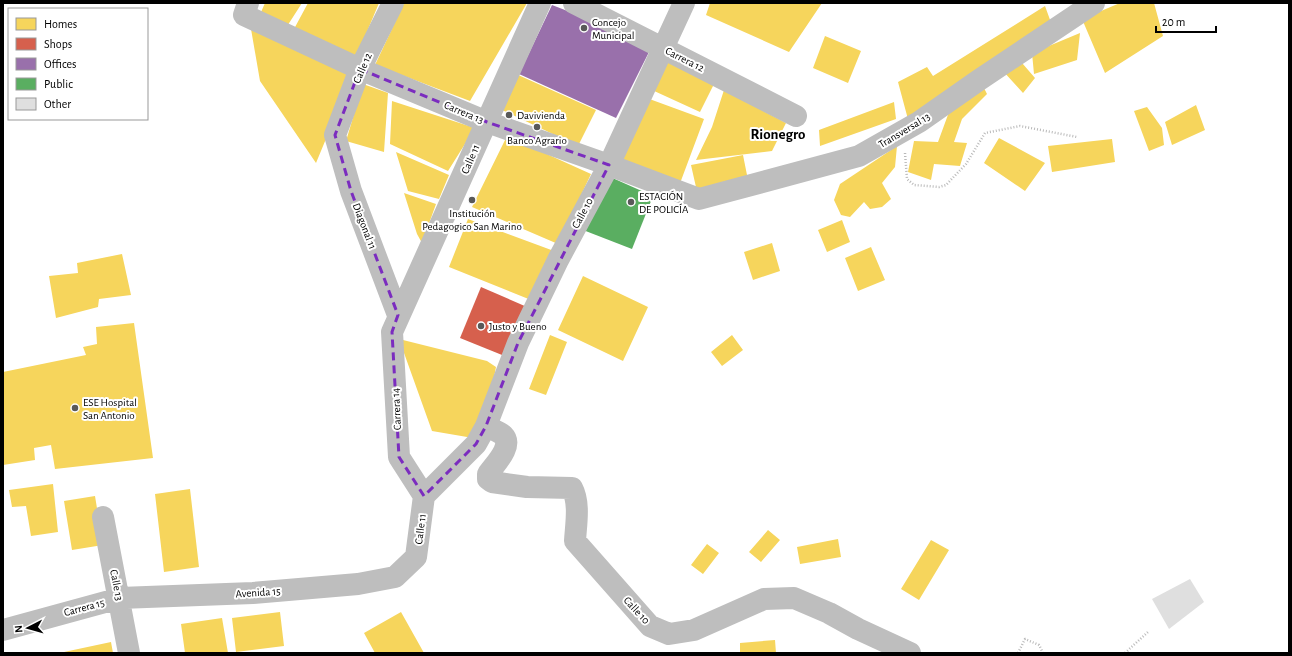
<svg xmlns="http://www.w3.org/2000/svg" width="1292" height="656" font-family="'Alegreya Sans',sans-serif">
  <rect width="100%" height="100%" fill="#fff"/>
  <path fill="#f6d55c" d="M 265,3 L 302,3 L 284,31 L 258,19 Z
    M 308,3 L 379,3 L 356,58 L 294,29 Z
    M 404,3 L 527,3 L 470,101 L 375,65 Z
    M 710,3 L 822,3 L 789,52 L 706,15 Z
    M 1120,3 L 1154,3 L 1163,36 L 1105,73 L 1082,19 Z
    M 1045,6 L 1053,28 L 909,123 L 898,82 L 927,67 L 933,76 Z
    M 251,29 L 352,76 L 316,163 L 260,81 Z
    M 1080,33 L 1077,60 L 1034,74 L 1032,53 Z
    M 825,36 L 861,51 L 848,83 L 813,68 Z
    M 1016,56 L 1035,78 L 1023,93 L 1003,71 Z
    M 668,58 L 716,80 L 700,112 L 652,90 Z
    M 516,74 L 596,110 L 578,146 L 500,109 Z
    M 981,82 L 987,94 L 962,119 L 954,142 L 967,143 L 960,166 L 934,164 L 931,180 L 908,172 L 914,141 L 938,142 L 949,112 Z
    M 363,84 L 388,93 L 384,152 L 346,141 Z
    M 724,90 L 786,123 L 772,151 L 696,160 L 712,127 Z
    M 644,97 L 704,119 L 679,186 L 620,164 Z
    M 392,101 L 475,128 L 448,171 L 390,144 Z
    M 894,102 L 896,119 L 820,146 L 819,130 Z
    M 1196,105 L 1205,130 L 1172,145 L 1165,122 Z
    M 1147,107 L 1162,128 L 1164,145 L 1149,151 L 1134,111 Z
    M 507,136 L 591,174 L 558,244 L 472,207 Z
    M 999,138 L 1045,163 L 1025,191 L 984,163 Z
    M 1112,139 L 1115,162 L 1052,172 L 1048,146 Z
    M 897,146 L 895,167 L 882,183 L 891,199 L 882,207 L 870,209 L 864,202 L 850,217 L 841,215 L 834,200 L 840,184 Z
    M 396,152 L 449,175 L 439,199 L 408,191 Z
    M 743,155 L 749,185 L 698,196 L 691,165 Z
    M 404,193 L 436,204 L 422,243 L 417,234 Z
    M 468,219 L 554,251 L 531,300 L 449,267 Z
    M 842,220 L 850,242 L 827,252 L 818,230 Z
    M 772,243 L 780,271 L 753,280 L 744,252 Z
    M 871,247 L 885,280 L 858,291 L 845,258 Z
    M 122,254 L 131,295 L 99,299 L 98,307 L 56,318 L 49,276 L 78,273 L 77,263 Z
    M 583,276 L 648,307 L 623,361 L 558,330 Z
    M 134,323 L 153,458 L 55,469 L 51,445 L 34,448 L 35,460 L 3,465 L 3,372 L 86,355 L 83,347 L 97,344 L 96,327 Z
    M 550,335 L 567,342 L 546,395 L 529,389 Z
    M 732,335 L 743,350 L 722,366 L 711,352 Z
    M 399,339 L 487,361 L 496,367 L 491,393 L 473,438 L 432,431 Z
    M 53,484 L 58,532 L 31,536 L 26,506 L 12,507 L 9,490 Z
    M 190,489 L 199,567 L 164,572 L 155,494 Z
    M 95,496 L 103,545 L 72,550 L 64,501 Z
    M 768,530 L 780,540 L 761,562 L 749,552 Z
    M 838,539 L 841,557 L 800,564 L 797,547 Z
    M 931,540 L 949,550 L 919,600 L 901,589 Z
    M 707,544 L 719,553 L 703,574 L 691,565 Z
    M 280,612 L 284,646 L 236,652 L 232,618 Z
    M 401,612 L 424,653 L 375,653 L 364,633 Z
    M 222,618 L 228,653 L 185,653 L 181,624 Z
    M 775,640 L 776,653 L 740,653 L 740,643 Z
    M 111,642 L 113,653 L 64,653 L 64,652 Z"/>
  <path fill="#d6604d" d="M 481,287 L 527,307 L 507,357 L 460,338 Z"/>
  <path fill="#9970ab" d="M 552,5 L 653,44 L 616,118 L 519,74 Z"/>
  <path fill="#5aae61" d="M 608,176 L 653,196 L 632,249 L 583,230 Z"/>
  <path fill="#dfdfdf" d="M 1190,579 L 1204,602 L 1169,629 L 1152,599 Z"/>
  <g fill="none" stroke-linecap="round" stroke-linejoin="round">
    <path stroke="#b9b9b9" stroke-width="2.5" stroke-dasharray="1 2" stroke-linecap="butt" d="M 905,153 L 907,179 L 914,185 L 939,187 L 946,185 L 966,164 L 985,133 L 1020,126 L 1077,137
      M 1018,653 L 1025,639 L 1039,645 L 1043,653
      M 1125,653 L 1149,631"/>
    <path stroke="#bebebe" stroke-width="22" d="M 248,3 L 244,15 L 360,69 L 487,122 L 609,165 L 699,199 L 859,156 L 919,122 L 979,80 L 1094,3
      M 393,3 L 360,69 L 335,135 L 351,191 L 398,315
      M 574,3 L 796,116
      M 486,426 C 491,429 498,431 503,435 C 514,446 494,465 488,474 L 488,479 L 492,482 L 527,487 L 572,488 C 580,503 576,524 575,541 L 650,626 L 669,634 L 694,630 L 764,599 L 794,598 L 829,613 L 858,629 L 910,653
      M 424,496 L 476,444 L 486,426 L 518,343 L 558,260 L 609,165 L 684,3
      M 424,496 L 399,457 L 392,332 L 540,3
      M 103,517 L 129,653
      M 3,630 L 120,598 L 253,593 L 358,584 L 395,577 L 416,557 L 424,496"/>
  </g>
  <path fill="none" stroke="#7b2cbf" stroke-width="3" stroke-dasharray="8 5" stroke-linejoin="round" d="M 360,69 L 487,122 L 609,165 L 518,343 L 486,426 L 476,444 L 424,496 L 399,457 L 392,332 L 398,315 L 351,191 L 335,135 Z"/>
  <g fill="#595959" stroke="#fff" stroke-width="1.5">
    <circle cx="584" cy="28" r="4"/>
    <circle cx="509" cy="115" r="4"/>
    <circle cx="537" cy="127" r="4"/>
    <circle cx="472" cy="200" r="4"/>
    <circle cx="631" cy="202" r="4"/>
    <circle cx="481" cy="326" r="4"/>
    <circle cx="75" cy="408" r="4"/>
  </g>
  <g text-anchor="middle" stroke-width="4" stroke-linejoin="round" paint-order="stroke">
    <g font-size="11" fill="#000" stroke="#fff" text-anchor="start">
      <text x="592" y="26">Concejo<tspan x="592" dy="13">Municipal</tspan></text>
      <text x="517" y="119">Davivienda</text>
      <text x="537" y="144" text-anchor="middle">Banco Agrario</text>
      <text x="639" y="200">ESTACIÓN<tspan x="639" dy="13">DE POLICÍA</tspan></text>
      <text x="472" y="217" text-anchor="middle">Institución<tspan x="472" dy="13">Pedagogico San Marino</tspan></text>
      <text x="489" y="330">Justo y Bueno</text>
      <text x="83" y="406">ESE Hospital<tspan x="83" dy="13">San Antonio</tspan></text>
    </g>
    <g font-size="11" fill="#000" stroke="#fff">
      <text transform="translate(685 59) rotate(27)" y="4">Carrera 12</text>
      <text transform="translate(362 68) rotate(-66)" y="4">Calle 12</text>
      <text transform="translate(464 112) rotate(23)" y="4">Carrera 13</text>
      <text transform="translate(904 130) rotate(-31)" y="4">Transversal 13</text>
      <text transform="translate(470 159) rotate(-66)" y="4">Calle 11</text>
      <text transform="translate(582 213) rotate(-62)" y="4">Calle 10</text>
      <text transform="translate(365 226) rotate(69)" y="4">Diagonal 11</text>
      <text transform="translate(396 409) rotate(-93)" y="4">Carrera 14</text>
      <text transform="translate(420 529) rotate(-83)" y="4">Calle 11</text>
      <text transform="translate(117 585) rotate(79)" y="4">Calle 13</text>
      <text transform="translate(258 592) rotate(-4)" y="4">Avenida 15</text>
      <text transform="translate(84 607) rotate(-15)" y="4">Carrera 15</text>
      <text transform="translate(637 610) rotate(47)" y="4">Calle 10</text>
    </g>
    <g font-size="15" font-weight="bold" fill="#000" stroke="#fff">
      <text x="778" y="139">Rionegro</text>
    </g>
  </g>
  <rect width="1292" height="656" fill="none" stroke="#000000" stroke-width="8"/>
  <rect x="8" y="8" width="140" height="112" fill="#ffffff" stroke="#999999"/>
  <rect x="16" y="18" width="20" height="12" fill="#f6d55c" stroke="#999999"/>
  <text x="44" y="28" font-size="12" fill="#000000">Homes</text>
  <rect x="16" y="38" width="20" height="12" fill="#d6604d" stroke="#999999"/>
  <text x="44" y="48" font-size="12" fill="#000000">Shops</text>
  <rect x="16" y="58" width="20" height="12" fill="#9970ab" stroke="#999999"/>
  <text x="44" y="68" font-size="12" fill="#000000">Offices</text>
  <rect x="16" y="78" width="20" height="12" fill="#5aae61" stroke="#999999"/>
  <text x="44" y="88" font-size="12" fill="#000000">Public</text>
  <rect x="16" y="98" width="20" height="12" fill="#dfdfdf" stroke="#999999"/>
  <text x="44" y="108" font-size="12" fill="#000000">Other</text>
  <g transform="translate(28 628) rotate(264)" stroke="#ffffff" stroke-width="3" paint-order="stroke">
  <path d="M0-3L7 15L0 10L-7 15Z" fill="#000000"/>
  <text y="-6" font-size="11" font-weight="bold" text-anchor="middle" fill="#000000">N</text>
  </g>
  <path d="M1156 26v6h60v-6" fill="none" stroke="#000000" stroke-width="2"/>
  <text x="1162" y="26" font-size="12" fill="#000000" stroke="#ffffff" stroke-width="3" paint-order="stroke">20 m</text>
</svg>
